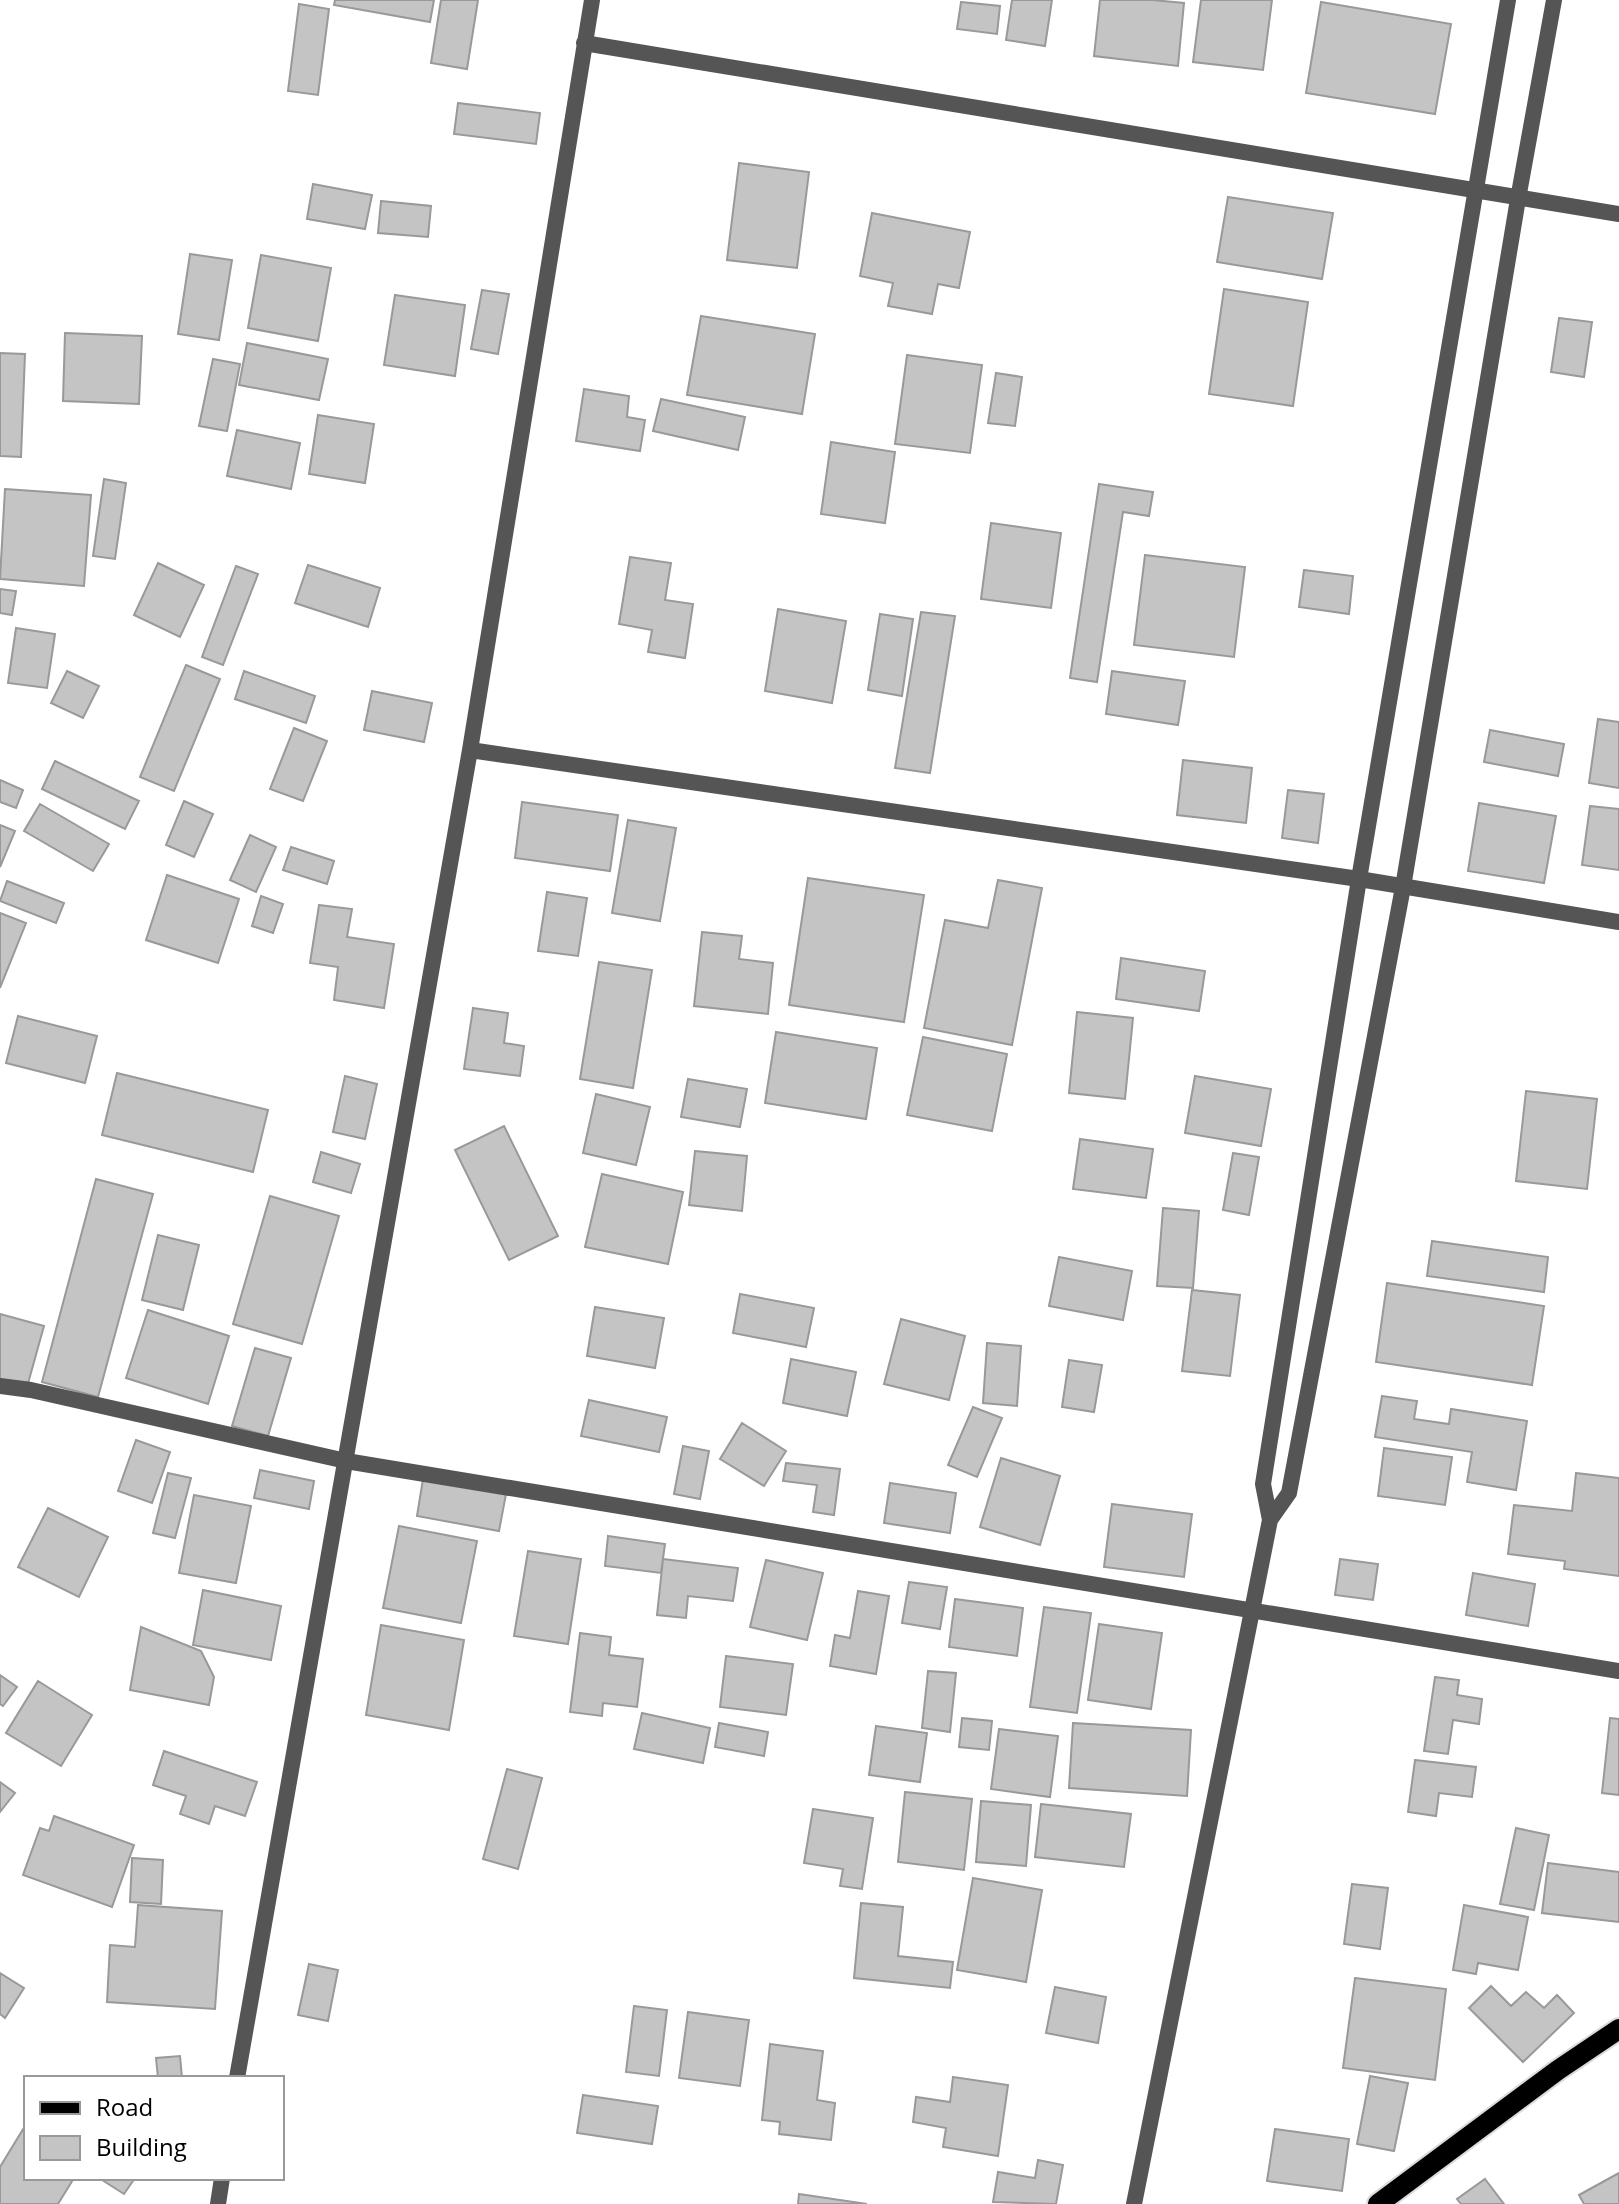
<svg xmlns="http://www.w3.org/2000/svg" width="1619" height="2204" font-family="'Open Sans',sans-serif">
  <rect width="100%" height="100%" fill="#fff"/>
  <path fill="#c4c4c4" stroke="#999" stroke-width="2" d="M 335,0 L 434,0 L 430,22 L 334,5 Z
    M 441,0 L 478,0 L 467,69 L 431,63 Z
    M 1012,0 L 1052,0 L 1045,46 L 1006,40 Z
    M 1100,0 L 1153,0 L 1184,3 L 1178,66 L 1094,56 Z
    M 1201,0 L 1272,0 L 1263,70 L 1193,62 Z
    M 961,2 L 1000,6 L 997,34 L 957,29 Z
    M 1321,2 L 1451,24 L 1435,114 L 1306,93 Z
    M 299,4 L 329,9 L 318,95 L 288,91 Z
    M 458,103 L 540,113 L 536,144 L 454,134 Z
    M 739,163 L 809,172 L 797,268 L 727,260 Z
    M 313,184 L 372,195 L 365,229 L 307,219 Z
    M 1228,197 L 1333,213 L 1322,279 L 1217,262 Z
    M 381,201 L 431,206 L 428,237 L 378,233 Z
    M 872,213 L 970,232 L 959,288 L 938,284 L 932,314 L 888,306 L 893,283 L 860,276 Z
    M 190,254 L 232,260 L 219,340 L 178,334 Z
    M 261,255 L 331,268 L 318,341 L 248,328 Z
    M 1224,289 L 1308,302 L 1293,406 L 1209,394 Z
    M 482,290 L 509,294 L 498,354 L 471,349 Z
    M 395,295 L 465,305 L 455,376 L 384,365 Z
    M 701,316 L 815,334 L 802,414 L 687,395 Z
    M 1559,318 L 1592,322 L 1584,377 L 1551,372 Z
    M 65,333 L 142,336 L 139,404 L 63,401 Z
    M 247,343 L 328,359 L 319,400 L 239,385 Z
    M 0,353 L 25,354 L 21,457 L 0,456 Z
    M 907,355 L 982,365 L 970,453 L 895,444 Z
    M 213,359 L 240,364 L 227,431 L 199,426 Z
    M 996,373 L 1022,377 L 1015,426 L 988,423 Z
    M 584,389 L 629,396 L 627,417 L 645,420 L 640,451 L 576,441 Z
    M 661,399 L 745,417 L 738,450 L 653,431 Z
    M 318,415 L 374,424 L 365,483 L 309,474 Z
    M 237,430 L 300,443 L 291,489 L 227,476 Z
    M 831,442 L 895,452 L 885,523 L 821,514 Z
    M 104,479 L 126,483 L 115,559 L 93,556 Z
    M 1099,484 L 1153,492 L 1149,516 L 1123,512 L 1097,682 L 1070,678 Z
    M 5,489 L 91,495 L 84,586 L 0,579 Z
    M 991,523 L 1061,533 L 1051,608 L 981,599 Z
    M 1145,555 L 1245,567 L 1234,657 L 1134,645 Z
    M 630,557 L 671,563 L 665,600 L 693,604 L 685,658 L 648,652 L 652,630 L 619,624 Z
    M 158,563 L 204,585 L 180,637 L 134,615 Z
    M 308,565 L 380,588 L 368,627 L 295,603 Z
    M 236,566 L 258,574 L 223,665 L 202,657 Z
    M 1304,570 L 1353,576 L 1349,614 L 1299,607 Z
    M 0,589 L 16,591 L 12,615 L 0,613 Z
    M 778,609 L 846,621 L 832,703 L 765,691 Z
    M 921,612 L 955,616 L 930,773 L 895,768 Z
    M 880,614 L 913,619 L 902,696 L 868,690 Z
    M 16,628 L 55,634 L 47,688 L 8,683 Z
    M 186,665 L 220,679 L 174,791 L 140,777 Z
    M 67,671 L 99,686 L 83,718 L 51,703 Z
    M 244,671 L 315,696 L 306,723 L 235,699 Z
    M 1112,671 L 1185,681 L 1178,725 L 1106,714 Z
    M 372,691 L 432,703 L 424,742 L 364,730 Z
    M 1598,719 L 1619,722 L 1619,788 L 1589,783 Z
    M 294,728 L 327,741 L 303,801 L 270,789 Z
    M 1490,730 L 1564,744 L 1558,776 L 1484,762 Z
    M 1183,760 L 1252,768 L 1246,823 L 1177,815 Z
    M 55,761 L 139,801 L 125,829 L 42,789 Z
    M 0,780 L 23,790 L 16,808 L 0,802 Z
    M 1288,790 L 1324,794 L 1318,843 L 1282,838 Z
    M 184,801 L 213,814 L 194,857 L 166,845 Z
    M 522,802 L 618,815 L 610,871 L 515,858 Z
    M 1479,803 L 1556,816 L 1544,883 L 1468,871 Z
    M 40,804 L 109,844 L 93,871 L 24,831 Z
    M 1590,806 L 1619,809 L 1619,870 L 1582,865 Z
    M 628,820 L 676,828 L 660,921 L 612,913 Z
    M 0,825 L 15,831 L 0,867 Z
    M 250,835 L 276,847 L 256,892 L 230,880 Z
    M 291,847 L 334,861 L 327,884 L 283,870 Z
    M 167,875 L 239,899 L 218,963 L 146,940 Z
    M 808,878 L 924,895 L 904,1022 L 789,1005 Z
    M 998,880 L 1042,888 L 1012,1045 L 924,1028 L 945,920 L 988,928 Z
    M 7,881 L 64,903 L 56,923 L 0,901 Z
    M 547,892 L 587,898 L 578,956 L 538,951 Z
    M 261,896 L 283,904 L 273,933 L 252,926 Z
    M 319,905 L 352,909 L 347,937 L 394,944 L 384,1008 L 334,1000 L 338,967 L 310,963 Z
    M 0,913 L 26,923 L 0,988 Z
    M 702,932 L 742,936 L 739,959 L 773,963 L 768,1014 L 694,1006 Z
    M 1121,958 L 1205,971 L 1199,1011 L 1116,999 Z
    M 599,962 L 652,970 L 633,1088 L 580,1079 Z
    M 473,1008 L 508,1013 L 504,1043 L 524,1046 L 520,1076 L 464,1069 Z
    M 1077,1012 L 1133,1018 L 1125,1099 L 1069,1093 Z
    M 18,1016 L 97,1036 L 85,1083 L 6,1063 Z
    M 776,1032 L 877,1048 L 866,1119 L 765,1103 Z
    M 923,1037 L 1007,1054 L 992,1131 L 907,1115 Z
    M 117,1073 L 268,1110 L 253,1172 L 102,1135 Z
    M 345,1076 L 377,1084 L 365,1139 L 333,1132 Z
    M 1195,1076 L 1271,1089 L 1261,1146 L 1185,1133 Z
    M 688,1079 L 747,1089 L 740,1127 L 681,1117 Z
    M 1526,1091 L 1597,1099 L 1587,1189 L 1516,1181 Z
    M 596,1094 L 650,1107 L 636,1165 L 583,1153 Z
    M 504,1126 L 558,1236 L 509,1260 L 455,1150 Z
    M 1080,1139 L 1153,1149 L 1146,1198 L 1073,1189 Z
    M 695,1151 L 747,1156 L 742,1211 L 689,1205 Z
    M 321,1152 L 360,1164 L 351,1193 L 313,1182 Z
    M 1233,1153 L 1259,1157 L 1249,1215 L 1223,1210 Z
    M 602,1174 L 683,1192 L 668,1264 L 585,1247 Z
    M 96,1179 L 153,1194 L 98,1397 L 42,1382 Z
    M 270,1196 L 339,1216 L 302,1344 L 233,1324 Z
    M 1163,1208 L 1199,1211 L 1193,1288 L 1157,1286 Z
    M 158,1235 L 199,1245 L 183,1310 L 142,1300 Z
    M 1432,1241 L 1548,1257 L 1544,1292 L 1427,1276 Z
    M 1059,1257 L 1132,1271 L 1123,1320 L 1049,1306 Z
    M 1387,1283 L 1544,1306 L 1532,1385 L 1376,1362 Z
    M 1192,1290 L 1240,1295 L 1230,1376 L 1182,1371 Z
    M 740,1294 L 814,1308 L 806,1347 L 733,1333 Z
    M 595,1307 L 664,1318 L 655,1368 L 587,1356 Z
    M 148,1310 L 229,1336 L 208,1404 L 126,1378 Z
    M 0,1314 L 44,1326 L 27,1387 L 0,1380 Z
    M 901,1319 L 965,1336 L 949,1400 L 884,1384 Z
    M 987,1343 L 1021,1346 L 1017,1406 L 983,1403 Z
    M 255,1348 L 291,1358 L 268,1436 L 232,1426 Z
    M 791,1359 L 856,1372 L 847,1416 L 783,1403 Z
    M 1069,1360 L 1102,1365 L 1094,1412 L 1062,1407 Z
    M 1382,1396 L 1417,1401 L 1414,1419 L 1449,1424 L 1451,1409 L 1527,1421 L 1516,1490 L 1467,1482 L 1472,1452 L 1375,1437 Z
    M 589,1400 L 667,1417 L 659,1452 L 581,1436 Z
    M 973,1407 L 1002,1418 L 977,1477 L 948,1465 Z
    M 742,1423 L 786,1451 L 764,1486 L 720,1459 Z
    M 136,1440 L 170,1452 L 152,1503 L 118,1491 Z
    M 683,1446 L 709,1451 L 700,1499 L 674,1494 Z
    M 1384,1448 L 1452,1457 L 1445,1505 L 1378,1496 Z
    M 1001,1458 L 1060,1476 L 1040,1545 L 980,1527 Z
    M 786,1463 L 840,1469 L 834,1515 L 813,1512 L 817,1485 L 783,1481 Z
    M 260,1470 L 314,1481 L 309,1509 L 254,1498 Z
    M 168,1473 L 191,1478 L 175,1538 L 153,1533 Z
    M 1576,1473 L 1619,1478 L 1619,1576 L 1564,1569 L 1565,1561 L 1508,1554 L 1514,1505 L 1572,1511 Z
    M 423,1479 L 506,1494 L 499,1531 L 417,1516 Z
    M 890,1483 L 956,1493 L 950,1533 L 884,1523 Z
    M 194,1495 L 251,1506 L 236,1583 L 179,1573 Z
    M 1112,1504 L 1192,1514 L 1184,1577 L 1104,1567 Z
    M 48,1508 L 108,1537 L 79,1597 L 18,1567 Z
    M 399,1526 L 477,1541 L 461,1623 L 383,1608 Z
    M 608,1536 L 665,1544 L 661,1573 L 605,1566 Z
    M 528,1551 L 581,1559 L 568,1644 L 514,1636 Z
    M 663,1559 L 738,1568 L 733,1601 L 688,1596 L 686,1618 L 657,1615 Z
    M 1340,1559 L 1378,1564 L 1373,1600 L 1335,1595 Z
    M 766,1560 L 823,1573 L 807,1640 L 750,1627 Z
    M 1473,1573 L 1535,1584 L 1528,1626 L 1466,1615 Z
    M 909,1582 L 947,1587 L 940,1629 L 902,1623 Z
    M 203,1590 L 281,1606 L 271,1660 L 193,1645 Z
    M 858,1591 L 889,1596 L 876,1674 L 830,1666 L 835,1635 L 850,1638 Z
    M 955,1599 L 1023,1608 L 1017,1656 L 949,1647 Z
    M 1044,1607 L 1091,1613 L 1077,1713 L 1030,1707 Z
    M 1099,1624 L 1162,1633 L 1151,1709 L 1088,1700 Z
    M 381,1625 L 464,1640 L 449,1730 L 366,1715 Z
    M 141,1627 L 201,1651 L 214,1677 L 209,1705 L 130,1690 Z
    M 580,1633 L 611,1637 L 609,1655 L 643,1659 L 637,1707 L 603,1703 L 602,1716 L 570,1712 Z
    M 726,1656 L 793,1664 L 786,1715 L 720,1707 Z
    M 928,1671 L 956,1673 L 950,1732 L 922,1728 Z
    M 0,1675 L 17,1687 L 3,1706 L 0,1704 Z
    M 1435,1677 L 1459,1680 L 1457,1695 L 1482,1699 L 1479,1724 L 1453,1720 L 1448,1754 L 1424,1751 Z
    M 38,1681 L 92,1715 L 61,1766 L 6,1733 Z
    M 642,1713 L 710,1728 L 703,1763 L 634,1749 Z
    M 962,1718 L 992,1721 L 989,1750 L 959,1747 Z
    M 1610,1718 L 1619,1719 L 1619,1795 L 1602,1793 Z
    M 719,1723 L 768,1732 L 764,1756 L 715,1747 Z
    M 1073,1723 L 1191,1730 L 1187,1796 L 1069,1788 Z
    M 876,1726 L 927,1733 L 920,1782 L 869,1775 Z
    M 999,1729 L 1058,1736 L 1050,1797 L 991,1789 Z
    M 164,1751 L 257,1782 L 245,1816 L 215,1806 L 209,1824 L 180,1814 L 186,1796 L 153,1785 Z
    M 1415,1760 L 1476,1767 L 1472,1797 L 1439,1793 L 1436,1816 L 1408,1812 Z
    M 507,1769 L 542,1778 L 518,1869 L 483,1859 Z
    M 0,1782 L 15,1793 L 0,1812 Z
    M 905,1792 L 972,1799 L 964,1870 L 898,1862 Z
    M 981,1801 L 1031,1805 L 1026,1866 L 976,1862 Z
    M 1041,1804 L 1131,1814 L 1124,1867 L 1035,1857 Z
    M 813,1809 L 873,1818 L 862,1889 L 840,1886 L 843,1869 L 804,1863 Z
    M 54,1816 L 134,1845 L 112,1907 L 23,1875 L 40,1828 L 49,1831 Z
    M 1516,1828 L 1549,1835 L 1534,1910 L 1500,1904 Z
    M 132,1858 L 163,1860 L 161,1904 L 130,1902 Z
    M 1548,1863 L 1619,1872 L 1619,1922 L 1542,1913 Z
    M 973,1878 L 1042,1890 L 1026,1982 L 957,1970 Z
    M 1352,1884 L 1388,1888 L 1380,1949 L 1344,1944 Z
    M 861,1903 L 903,1907 L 898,1956 L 953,1962 L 950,1988 L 854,1978 Z
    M 138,1905 L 222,1911 L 215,2009 L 107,2002 L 110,1945 L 135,1947 Z
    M 1464,1905 L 1528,1917 L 1518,1970 L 1478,1963 L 1476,1974 L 1453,1970 Z
    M 309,1964 L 338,1970 L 328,2021 L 298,2015 Z
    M 0,1973 L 24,1988 L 5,2018 L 0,2014 Z
    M 1355,1978 L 1446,1989 L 1435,2080 L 1343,2068 Z
    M 1491,1986 L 1511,2006 L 1526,1992 L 1544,2008 L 1557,1995 L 1574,2013 L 1523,2062 L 1469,2008 Z
    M 1055,1987 L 1106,1997 L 1098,2043 L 1046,2033 Z
    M 634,2006 L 667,2010 L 659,2076 L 626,2072 Z
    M 688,2012 L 749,2020 L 740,2086 L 679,2078 Z
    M 770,2044 L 823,2051 L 817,2100 L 835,2103 L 831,2140 L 779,2134 L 780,2122 L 762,2120 Z
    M 180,2056 L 182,2078 L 158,2078 L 156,2058 Z
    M 1370,2076 L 1408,2083 L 1394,2151 L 1357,2144 Z
    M 953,2077 L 1008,2085 L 998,2156 L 943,2147 L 946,2128 L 913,2122 L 916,2097 L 950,2102 Z
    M 583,2095 L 658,2106 L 652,2144 L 577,2133 Z
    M 25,2126 L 26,2178 L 74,2178 L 58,2204 L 0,2204 L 0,2167 Z
    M 1275,2129 L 1349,2139 L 1342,2191 L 1267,2181 Z
    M 1038,2160 L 1063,2165 L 1056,2204 L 993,2202 L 998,2172 L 1035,2178 Z
    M 1619,2173 L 1619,2204 L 1584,2204 L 1579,2195 Z
    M 99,2178 L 135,2178 L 124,2194 Z
    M 1485,2179 L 1504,2204 L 1461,2204 L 1457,2199 Z
    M 799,2194 L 867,2204 L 798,2204 Z"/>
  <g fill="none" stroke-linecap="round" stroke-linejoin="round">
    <g stroke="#dbdbdb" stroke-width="24">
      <path id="primary" d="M 1378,2204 L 1558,2070 L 1619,2029"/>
    </g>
    <path stroke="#555" stroke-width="16" d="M 584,43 L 1619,214
      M 470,750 L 1359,879 L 1619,922
      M 0,1386 L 31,1390 L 346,1461 L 1619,1671
      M 237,2078 L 470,750 L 592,0
      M 218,2204 L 222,2178"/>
    <path stroke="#555" stroke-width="16" d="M 1270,1520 L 1289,1493 L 1403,887 L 1518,199 L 1554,0
      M 1134,2204 L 1270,1520 L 1263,1484 L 1359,879 L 1508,0"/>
    <use href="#primary" stroke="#000" stroke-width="20"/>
  </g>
  <rect x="24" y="2076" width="260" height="104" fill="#ffffff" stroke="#999999" stroke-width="2"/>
  <rect x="40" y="2102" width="40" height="12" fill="#000000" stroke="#999999" stroke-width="2"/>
  <text x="96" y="2116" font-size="24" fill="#000000">Road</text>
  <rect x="40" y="2136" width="40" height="24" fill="#c4c4c4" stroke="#999999" stroke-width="2"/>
  <text x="96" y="2156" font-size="24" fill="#000000">Building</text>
</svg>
